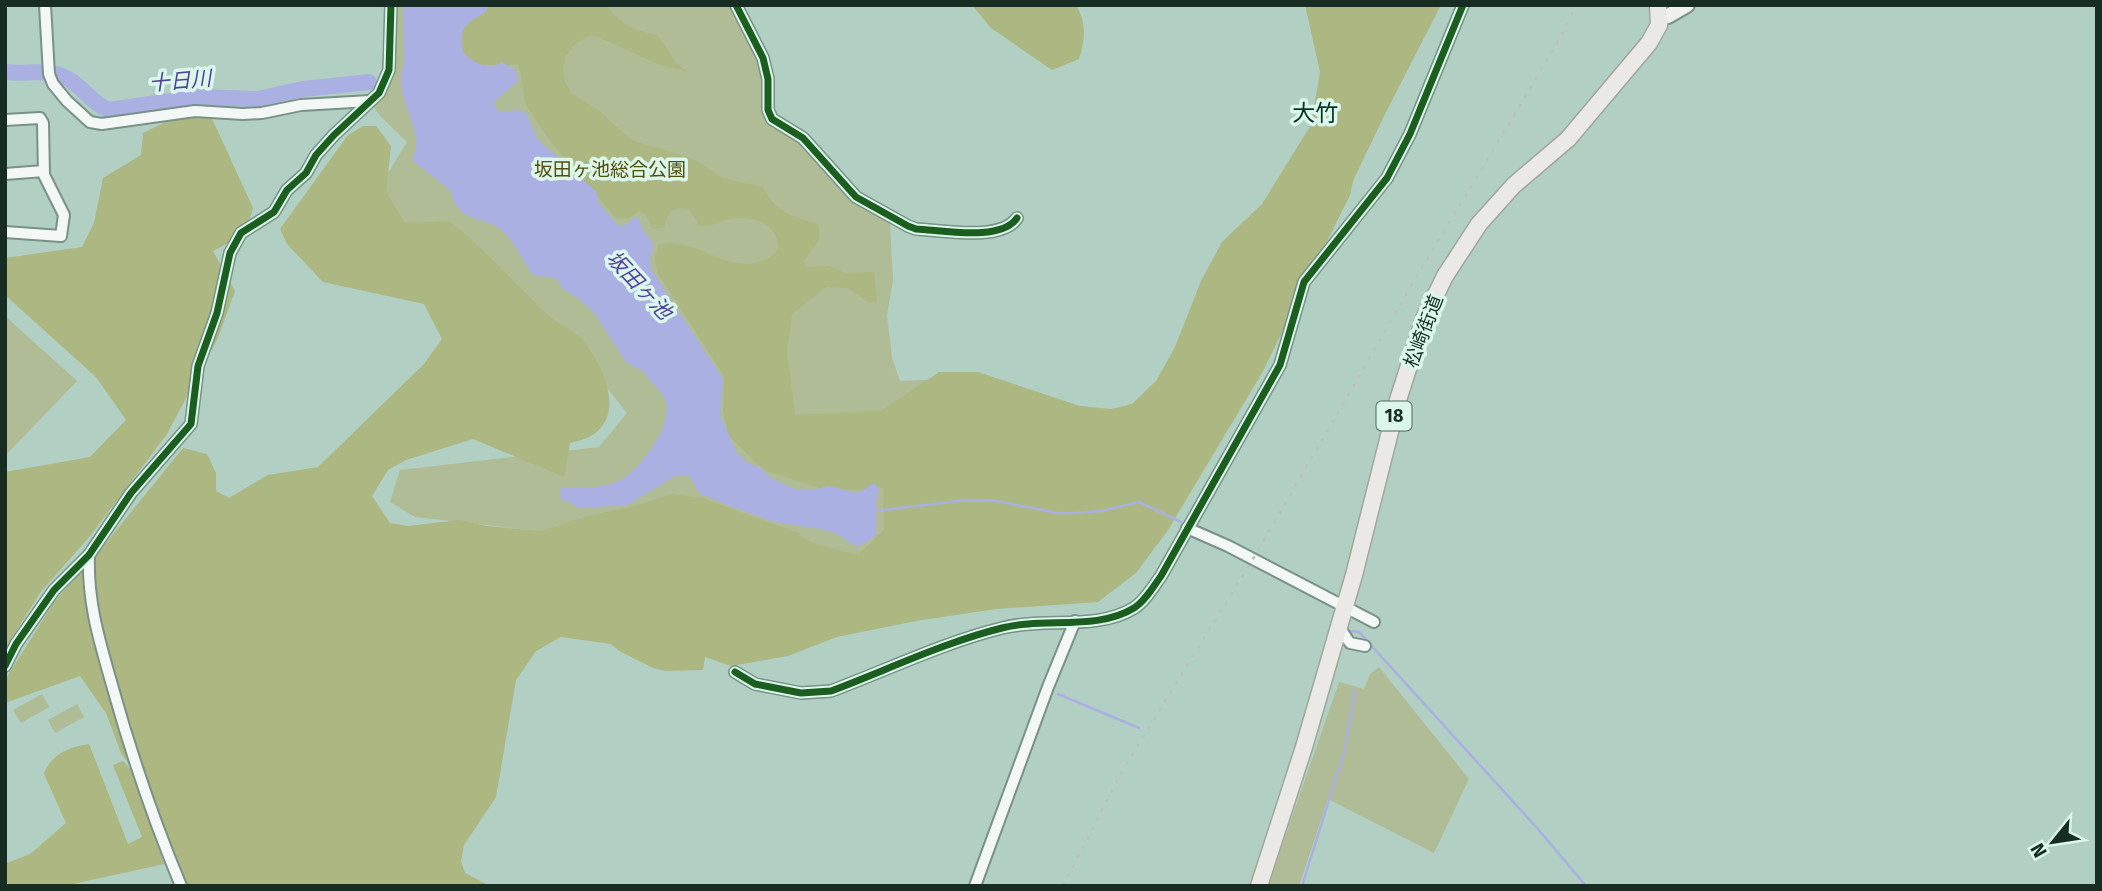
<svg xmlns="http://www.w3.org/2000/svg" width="2102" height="891" font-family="'Fira Sans','Noto Sans JP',sans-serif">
  <rect width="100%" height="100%" fill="#b2cfc3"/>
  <path fill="#b0bc95" d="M 393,5 L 733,5 C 742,23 754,42 760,61 C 765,81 762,102 767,122 L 800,142 L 853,201 L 890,223 L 893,280 L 887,315 L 892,358 L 900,381 L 957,379 L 1046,402 L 858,567 L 415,517 L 390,502 L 400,470 L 599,447 L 627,413 L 557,325 L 351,199 L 390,170 L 407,142 L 381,117 L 373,106 C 401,79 393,41 393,5 Z
    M 5,316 L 77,381 L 5,456 Z
    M 1379,667 L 1469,779 L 1434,853 L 1328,799 L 1299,886 L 1268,886 L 1339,682 L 1364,689 L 1370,674 Z
    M 42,694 L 49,707 L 21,723 L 13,710 Z
    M 77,704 L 84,717 L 55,733 L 48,720 Z"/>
  <path fill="#acb782" d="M 447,5 L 606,5 C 619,23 634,32 656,34 C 669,47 672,64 690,72 L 660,65 L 598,37 L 589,36 L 575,44 L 566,56 L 563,69 L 565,82 L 571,93 L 598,110 L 631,140 L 694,159 L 723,178 L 763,187 C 777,214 790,215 818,224 L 820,239 L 804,261 L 806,267 L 829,266 L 845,273 L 874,272 L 877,301 L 870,303 L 847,288 L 826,287 L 792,314 L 787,352 L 795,415 L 881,411 L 939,372 L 978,372 L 1080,406 L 1111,409 L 1132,404 L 1156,381 L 1175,347 L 1201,281 L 1222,242 L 1262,204 L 1311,125 L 1320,72 L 1305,5 L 1441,5 L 1384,116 L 1353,181 L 1350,195 L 1262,373 L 1168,530 L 1136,573 L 1098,602 L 996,609 L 916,621 L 837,637 L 788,656 L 731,666 L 705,657 L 703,670 L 665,671 L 653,668 L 621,652 L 611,644 L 561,637 L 536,651 L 516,680 L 496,797 L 464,845 L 461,861 L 465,873 L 490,886 L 188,886 L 168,842 L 152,796 L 121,753 L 106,713 L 80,676 L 5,703 L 5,680 L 54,602 L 98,553 L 183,448 L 207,454 L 216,473 L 216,491 L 229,498 L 268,475 L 318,467 L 424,364 L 442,339 L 424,304 L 323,282 L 287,244 L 280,229 L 348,135 L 363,126 L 376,126 L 391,146 L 386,192 L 405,223 L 449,221 C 485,249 514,283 547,314 C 558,325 576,331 585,343 C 612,379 628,433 570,443 L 564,477 L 473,439 L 406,460 L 388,470 L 372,496 L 390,523 L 408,526 L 459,520 L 487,526 L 542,531 L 584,517 L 638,505 L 672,494 L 702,498 L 796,532 L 810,542 L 858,555 L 884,530 L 883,488 L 827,491 L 764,470 L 728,435 L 723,409 L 724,376 L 657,272 L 655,257 L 658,245 C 663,244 669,242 674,243 C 706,246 733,275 767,259 C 771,256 776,254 778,248 C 779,243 777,237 774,233 C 765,218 741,216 725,220 C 716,222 710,228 700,226 L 690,210 L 682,208 L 672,210 L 667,217 L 664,228 L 653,229 L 646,215 L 640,211 L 629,218 L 617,219 L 550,141 L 526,105 L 519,65 L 476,65 L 450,51 Z
    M 972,5 L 1076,5 C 1087,23 1085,41 1079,59 L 1052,70 L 991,28 Z
    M 205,103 L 253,208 L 245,234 L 213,251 L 235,291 L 218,338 L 167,434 L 90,536 L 40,593 L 5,649 L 5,472 L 90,457 L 126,420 L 96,377 L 5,295 L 5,258 L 82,247 L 94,223 L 103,178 L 141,155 L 143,133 Z
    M 89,744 L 128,844 L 142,837 L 113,765 L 123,761 L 132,771 L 164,864 L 64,886 L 5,886 L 5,864 L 30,854 L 66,823 L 44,774 C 51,754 69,747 89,744 Z"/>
  <path fill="#aab0e2" d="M 403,5 L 487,5 L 487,11 C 466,25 459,24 463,52 C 473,63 488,71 502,62 L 515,70 L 519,80 L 494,102 L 496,109 C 506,116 515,106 526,113 L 538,140 L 596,191 L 598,202 L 617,224 L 621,226 L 628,224 L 633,218 L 638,217 L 643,230 L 654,245 L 650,257 L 651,269 L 723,379 L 720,415 L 737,453 L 749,464 L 760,467 L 772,479 L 797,490 L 811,490 L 829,486 L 858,493 L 874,483 L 879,489 L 876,503 L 876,536 L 860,546 L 854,545 L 837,534 L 821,529 L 774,522 L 729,506 L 699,493 L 689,475 L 677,475 L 627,505 L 579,508 L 567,501 L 561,500 L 560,487 C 580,488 606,489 624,478 C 643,465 675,423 665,399 C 661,391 654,384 647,378 L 647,374 L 626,362 L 594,313 L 578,298 L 565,291 L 555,278 L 533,275 C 523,262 516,245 505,233 C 486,214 456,225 451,191 L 412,160 C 414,153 418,145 416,138 C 412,114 394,88 404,64 Z"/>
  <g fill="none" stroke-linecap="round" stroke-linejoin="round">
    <path stroke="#aab0e2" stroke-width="2.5" d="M 876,511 L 966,500 L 997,501 L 1057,513 L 1075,513 L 1101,511 L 1139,502 L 1181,522
      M 1349,631 L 1359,632 L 1538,829 L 1586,886
      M 1058,694 L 1139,728
      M 1302,886 L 1345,749 L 1355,690"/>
    <path stroke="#aab0e2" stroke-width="16" d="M 5,72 C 27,75 50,67 70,80 C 84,89 93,104 109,110 L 199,97 L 258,99 L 303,89 L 369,82"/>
    <g stroke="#799187" stroke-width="14">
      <path id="street" d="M 45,5 L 49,74 L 53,84 L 67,101 L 90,122 L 102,124 L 195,111 L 243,114 L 262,113 L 301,105 L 370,101
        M 736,5 L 763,58 L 768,79 L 768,110 L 772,119 L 803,138 L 856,197 L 908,226 L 916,229 C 942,230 1001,242 1017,218
        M 5,120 L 40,118 L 43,123 L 44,175 L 64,215 L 61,236 L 5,232
        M 5,174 L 44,171
        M 1187,528 L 1228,546 L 1374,622
        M 89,555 C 87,604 101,646 114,692 C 133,760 154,821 181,886
        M 1339,627 L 1350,643 L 1365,646
        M 5,666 L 16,644 L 54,590 L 89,555 L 131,493 L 191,424 L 198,366 L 217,313 L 230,253 L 241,233 L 274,212 L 287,190 L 306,173 L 316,155 L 334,135 L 379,93 L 389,70 L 391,5
        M 735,672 L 755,684 L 801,693 L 831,691 C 887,670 945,642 1002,628 C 1043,617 1097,631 1134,608 C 1145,601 1153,587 1161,576 L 1280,365 L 1304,282 L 1387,178 L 1410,134 L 1463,5
        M 975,886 L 1048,687 L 1075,621"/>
    </g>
    <g stroke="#799187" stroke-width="18">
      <path id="secondary" d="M 1660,17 L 1668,16 L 1687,5"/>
    </g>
    <g stroke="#a1a69c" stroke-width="19">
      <path id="primary" d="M 1259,886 L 1304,747 L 1354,575 L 1398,400 L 1424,319 L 1445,276 L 1479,224 L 1514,185 L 1568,139 L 1649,43 L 1659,25 L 1658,5"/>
    </g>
    <use href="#street" stroke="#f3f8f6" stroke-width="10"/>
    <use href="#secondary" stroke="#eff1ee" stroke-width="14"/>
    <use href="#primary" stroke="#eae9e6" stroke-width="16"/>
    <path stroke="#bac2bf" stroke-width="2.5" stroke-dasharray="3.5 7" stroke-linecap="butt" d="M 1063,886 L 1122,771 L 1253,559 L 1420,271 L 1555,47 L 1577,5"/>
    <g stroke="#dbf6ea" stroke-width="11">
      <path id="cycleway" d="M 736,5 L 763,58 L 768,79 L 768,110 L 772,119 L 803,138 L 856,197 L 908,226 L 916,229 C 942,230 1001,242 1017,218
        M 5,666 L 16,644 L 54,590 L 89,555 L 131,493 L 191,424 L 198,366 L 217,313 L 230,253 L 241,233 L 274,212 L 287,190 L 306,173 L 316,155 L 334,135 L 379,93 L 389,70 L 391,5
        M 735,672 L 755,684 L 801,693 L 831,691 C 887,670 945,642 1002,628 C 1043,617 1097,631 1134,608 C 1145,601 1153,587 1161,576 L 1280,365 L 1304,282 L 1387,178 L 1410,134 L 1463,5"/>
    </g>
    <use href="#cycleway" stroke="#1b5e20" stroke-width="7"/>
  </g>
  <g text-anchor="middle" stroke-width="7" stroke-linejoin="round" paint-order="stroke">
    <rect fill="#dbf6ea" stroke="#52695f" stroke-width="2" x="1376.5" y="401.5" width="35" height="29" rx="5"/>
    <g font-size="18" font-weight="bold" fill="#172d24">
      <text x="1394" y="422">18</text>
    </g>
    <g font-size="19" fill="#524f0b" stroke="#dbf6ea">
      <text x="610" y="176">坂田ヶ池総合公園</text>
    </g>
    <g font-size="19" fill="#172d24" stroke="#dbf6ea">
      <text transform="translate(1423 331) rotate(-69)" y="7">松崎街道</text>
    </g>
    <g font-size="21" font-style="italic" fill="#50429b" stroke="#dbf6ea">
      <text transform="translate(180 81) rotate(-5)" y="7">十日川</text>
      <text transform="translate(639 285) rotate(47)" y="7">坂田ヶ池</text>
    </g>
    <g font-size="23" fill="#073224" stroke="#dbf6ea">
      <text x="1315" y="121">大竹</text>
    </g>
  </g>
  <rect width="2102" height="891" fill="none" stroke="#172d24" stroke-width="14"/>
  <g transform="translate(2053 842) rotate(240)" stroke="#dbf6ea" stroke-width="5" paint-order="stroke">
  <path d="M0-5L12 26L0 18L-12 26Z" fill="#172d24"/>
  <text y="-10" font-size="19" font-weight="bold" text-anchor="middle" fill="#172d24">N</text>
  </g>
</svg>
